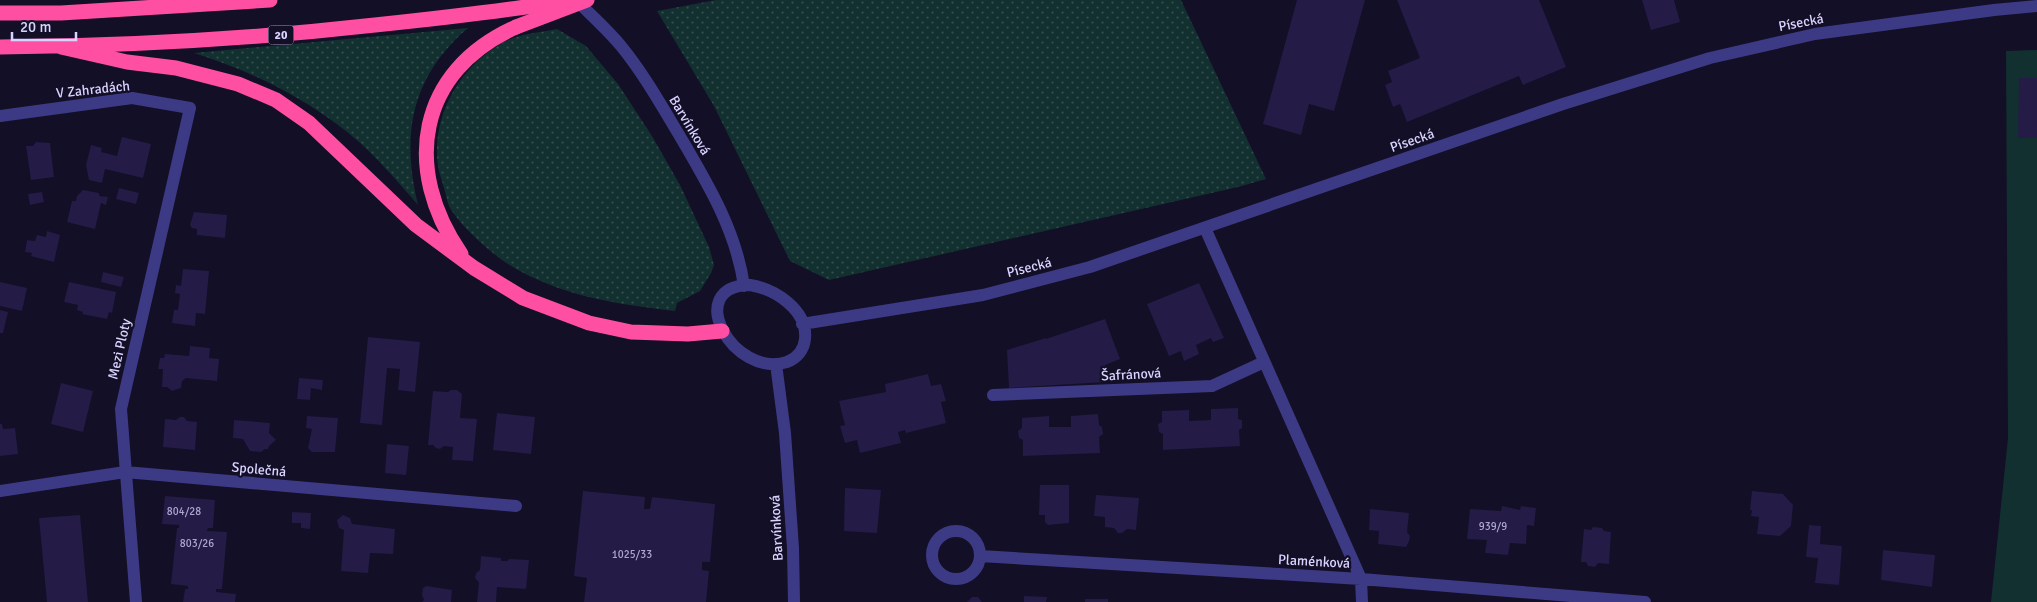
<svg xmlns="http://www.w3.org/2000/svg" width="2037" height="602" font-family="Signika,sans-serif">
  <defs>
    <pattern id="grass-dots" width="8" height="8" patternUnits="userSpaceOnUse" patternTransform="scale(1.25)"><rect width="8" height="8" fill="#12302f"/><path d="M2 2h.1M6 6h.1" fill="none" stroke="#344d4e" stroke-width="1.8" stroke-linecap="round"/></pattern>
  </defs>
  <rect width="100%" height="100%" fill="#130f26"/>
  <path fill="url(#grass-dots)" d="M 716,0 L 1181,0 L 1266,179 L 1238,187 L 829,280 L 790,261 L 714,106 L 657,11 Z
    M 468,28 C 411,77 401,134 418,205 C 399,183 380,161 358,141 C 310,100 254,72 194,53 Z
    M 557,29 L 586,46 L 618,84 L 652,136 L 680,185 L 709,247 L 714,265 L 711,273 L 700,291 L 677,303 L 675,311 C 616,304 559,296 508,264 C 492,254 458,224 449,206 C 447,201 446,194 444,188 C 442,181 439,173 438,166 C 431,118 458,69 499,45 C 516,34 537,33 557,29 Z"/>
  <path fill="#12302f" d="M 2037,50 L 2037,602 L 1991,602 L 2008,438 L 2006,51 Z"/>
  <path fill="#241b47" d="M 1297,0 L 1365,0 L 1334,111 L 1309,104 L 1301,135 L 1263,124 Z
    M 1397,0 L 1539,0 L 1566,67 L 1523,85 L 1519,76 L 1407,122 L 1400,104 L 1393,107 L 1385,85 L 1392,82 L 1388,71 L 1420,58 Z
    M 1642,0 L 1674,0 L 1680,22 L 1651,30 Z
    M 2019,78 L 2037,78 L 2037,138 L 2018,138 Z
    M 122,137 L 151,144 L 143,178 L 105,169 L 102,183 L 89,180 L 86,165 L 91,145 L 102,148 L 101,152 L 117,156 Z
    M 36,142 L 50,143 L 54,177 L 31,180 L 26,146 L 33,146 Z
    M 119,188 L 139,193 L 136,204 L 116,199 Z
    M 83,190 L 99,193 L 99,196 L 108,197 L 106,205 L 101,203 L 95,229 L 67,222 L 72,201 L 76,201 L 77,196 Z
    M 42,192 L 44,202 L 30,205 L 28,194 Z
    M 194,212 L 227,215 L 225,238 L 197,235 L 197,229 L 192,228 L 190,225 Z
    M 47,231 L 60,235 L 54,262 L 31,256 L 32,253 L 25,252 L 27,240 L 35,241 L 37,235 L 46,237 Z
    M 183,269 L 209,271 L 205,314 L 196,313 L 195,326 L 172,323 L 174,310 L 178,310 L 180,294 L 175,293 L 176,285 L 181,286 Z
    M 103,272 L 124,277 L 121,287 L 101,282 Z
    M 0,282 L 27,288 L 22,311 L 0,306 Z
    M 69,282 L 116,292 L 112,313 L 109,312 L 107,319 L 82,314 L 83,312 L 77,310 L 78,305 L 64,302 Z
    M 1199,283 L 1224,338 L 1213,342 L 1211,338 L 1196,345 L 1199,354 L 1184,361 L 1181,351 L 1169,356 L 1147,304 Z
    M 0,310 L 8,312 L 3,333 L 0,333 Z
    M 1105,319 L 1120,359 L 1105,365 L 1105,382 L 1009,388 L 1007,350 L 1046,338 L 1046,339 Z
    M 368,337 L 420,342 L 415,392 L 398,390 L 400,369 L 387,368 L 382,425 L 360,423 Z
    M 190,346 L 210,348 L 209,358 L 219,359 L 217,381 L 186,378 L 182,381 L 181,388 L 172,391 L 167,387 L 162,387 L 163,369 L 158,369 L 160,358 L 164,358 L 165,354 L 189,356 Z
    M 928,374 L 931,386 L 941,384 L 946,401 L 941,402 L 946,423 L 906,433 L 905,430 L 898,432 L 901,443 L 860,453 L 857,440 L 845,443 L 840,426 L 845,425 L 839,401 L 886,392 L 885,384 Z
    M 299,378 L 323,380 L 322,390 L 311,388 L 310,400 L 297,399 Z
    M 61,383 L 93,391 L 83,432 L 51,424 Z
    M 451,390 L 457,390 L 462,394 L 460,418 L 477,419 L 473,461 L 452,460 L 453,447 L 444,446 L 440,449 L 436,448 L 433,445 L 428,445 L 433,391 L 448,392 Z
    M 1238,408 L 1238,419 L 1242,420 L 1242,428 L 1239,430 L 1240,446 L 1163,450 L 1163,434 L 1159,432 L 1158,424 L 1162,422 L 1162,411 L 1189,410 L 1189,421 L 1211,420 L 1211,409 Z
    M 497,413 L 535,417 L 531,454 L 493,450 Z
    M 1098,414 L 1099,425 L 1102,427 L 1103,434 L 1099,437 L 1100,453 L 1023,456 L 1023,440 L 1019,438 L 1018,431 L 1022,428 L 1022,418 L 1049,416 L 1049,427 L 1071,427 L 1071,416 Z
    M 307,416 L 338,418 L 335,452 L 312,452 L 308,448 L 312,429 L 306,428 Z
    M 180,417 L 184,417 L 187,421 L 197,422 L 195,450 L 163,447 L 165,419 L 176,420 Z
    M 234,420 L 270,423 L 269,433 L 276,440 L 269,446 L 268,449 L 265,449 L 261,452 L 250,451 L 243,439 L 233,438 Z
    M 0,424 L 2,424 L 3,429 L 15,428 L 18,454 L 0,456 Z
    M 387,444 L 409,446 L 406,475 L 385,473 Z
    M 1040,485 L 1069,485 L 1069,523 L 1048,525 L 1045,522 L 1045,515 L 1039,515 Z
    M 845,488 L 881,490 L 877,533 L 844,531 Z
    M 583,491 L 645,497 L 644,509 L 650,509 L 652,497 L 715,504 L 710,562 L 702,562 L 702,570 L 709,571 L 706,602 L 584,602 L 587,578 L 574,576 Z
    M 1752,491 L 1783,494 L 1793,505 L 1791,526 L 1780,536 L 1757,534 L 1759,517 L 1751,516 L 1752,510 L 1750,510 Z
    M 1096,495 L 1139,498 L 1136,530 L 1127,529 L 1122,533 L 1118,533 L 1114,528 L 1105,527 L 1105,517 L 1094,516 Z
    M 165,496 L 215,500 L 213,528 L 208,528 L 207,531 L 227,532 L 222,589 L 216,589 L 216,592 L 236,594 L 235,602 L 183,602 L 185,589 L 188,589 L 188,586 L 171,584 L 177,528 L 179,528 L 179,525 L 162,524 Z
    M 1502,506 L 1520,510 L 1521,506 L 1536,508 L 1534,526 L 1527,525 L 1526,544 L 1510,543 L 1508,555 L 1485,553 L 1487,540 L 1467,539 L 1470,509 L 1501,511 Z
    M 1370,509 L 1409,513 L 1407,532 L 1410,536 L 1409,541 L 1406,547 L 1378,544 L 1379,531 L 1369,530 Z
    M 292,512 L 311,513 L 310,529 L 301,528 L 301,523 L 292,523 Z
    M 80,515 L 88,602 L 47,602 L 39,518 Z
    M 343,515 L 350,518 L 352,524 L 395,529 L 393,554 L 370,553 L 368,573 L 341,571 L 344,530 L 339,528 L 337,520 Z
    M 1809,525 L 1821,526 L 1820,544 L 1842,546 L 1839,585 L 1815,583 L 1818,558 L 1806,557 Z
    M 1593,527 L 1602,528 L 1604,531 L 1611,532 L 1609,564 L 1598,563 L 1595,567 L 1588,566 L 1586,562 L 1581,562 L 1584,529 L 1591,530 Z
    M 1883,550 L 1935,555 L 1932,587 L 1881,580 Z
    M 481,556 L 501,558 L 501,561 L 508,561 L 509,559 L 529,560 L 526,589 L 497,587 L 496,602 L 477,602 L 479,582 L 475,578 L 476,573 L 480,570 Z
    M 426,586 L 452,590 L 451,602 L 422,602 L 424,600 L 422,595 L 423,588 Z
    M 1024,596 L 1047,597 L 1046,602 L 1024,602 Z
    M 972,597 L 978,597 L 982,602 L 967,602 Z
    M 1085,599 L 1108,599 L 1108,602 L 1085,602 Z"/>
  <g fill="none" stroke-linecap="round" stroke-linejoin="round">
    <path stroke="#3d3a85" stroke-width="12" d="M 576,0 C 591,15 608,30 621,46 C 643,73 660,103 678,133 C 706,181 736,229 744,286
      M 0,116 L 132,98 L 190,108 L 121,409 L 136,602
      M 1205,228 L 1361,579 L 1362,602
      M 750,285 C 775,289 808,310 805,339 C 804,350 797,358 787,362 C 733,379 682,286 750,285 Z
      M 802,324 L 983,295 L 1090,267 L 1563,104 L 1710,58 L 1815,34 L 1994,10 L 2037,6
      M 776,364 L 785,433 L 793,548 L 794,602
      M 993,395 L 1212,386 L 1264,362
      M 0,491 L 125,472 L 516,506
      M932 555a24 24 0 1 1 48 0a24 24 0 1 1-48 0Z
      M 980,556 L 1361,579 L 1645,602"/>
    <path stroke="#ff4fa3" stroke-width="15" d="M 0,13 L 61,13 L 270,0
      M 0,47 C 126,46 250,39 375,25 C 441,18 506,11 571,0
      M 61,47 L 127,62 L 176,68 L 238,84 L 276,100 L 309,123 L 416,225 L 474,268 L 523,298 L 589,323 L 631,332 L 688,334 L 722,331
      M 461,254 C 402,169 417,71 516,27"/>
    <path stroke="#ff4fa3" stroke-width="15" d="M 516,27 L 587,0"/>
  </g>
  <g text-anchor="middle" stroke-width="4.5" stroke-linejoin="round" paint-order="stroke">
    <g font-size="11" fill="#aca6d1">
      <text x="184" y="515">804/28</text>
      <text x="1493" y="530">939/9</text>
      <text x="197" y="547">803/26</text>
      <text x="632" y="558">1025/33</text>
    </g>
    <rect fill="#130f26" stroke="#9e99be" stroke-width="1" x="268.5" y="25.5" width="25" height="19" rx="4"/>
    <g font-size="12" font-weight="bold" fill="#d9d4ff">
      <text x="281" y="39">20</text>
    </g>
    <g font-size="14" fill="#d9d4ff" stroke="#130f26">
      <text transform="translate(1801 22) rotate(-11)" y="5">Písecká</text>
      <text transform="translate(93 89) rotate(-6)" y="5">V Zahradách</text>
      <text transform="translate(690 125) rotate(59)" y="5">Barvínková</text>
      <text transform="translate(1412 140) rotate(-19)" y="5">Písecká</text>
      <text transform="translate(1029 267) rotate(-14)" y="5">Písecká</text>
      <text transform="translate(119 349) rotate(-77)" y="5">Mezi Ploty</text>
      <text transform="translate(1131 374) rotate(-3)" y="5">Šafránová</text>
      <text transform="translate(259 469) rotate(5)" y="5">Společná</text>
      <text transform="translate(776 528) rotate(-93)" y="5">Barvínková</text>
      <text transform="translate(1314 561) rotate(3)" y="5">Plaménková</text>
    </g>
  </g>
  <path d="M12 32v8h64v-8" fill="none" stroke="#d9d4ff" stroke-width="2.5"/>
  <text x="20" y="32" font-size="15" fill="#d9d4ff" stroke="#130f26" stroke-width="4" paint-order="stroke">20 m</text>
</svg>
